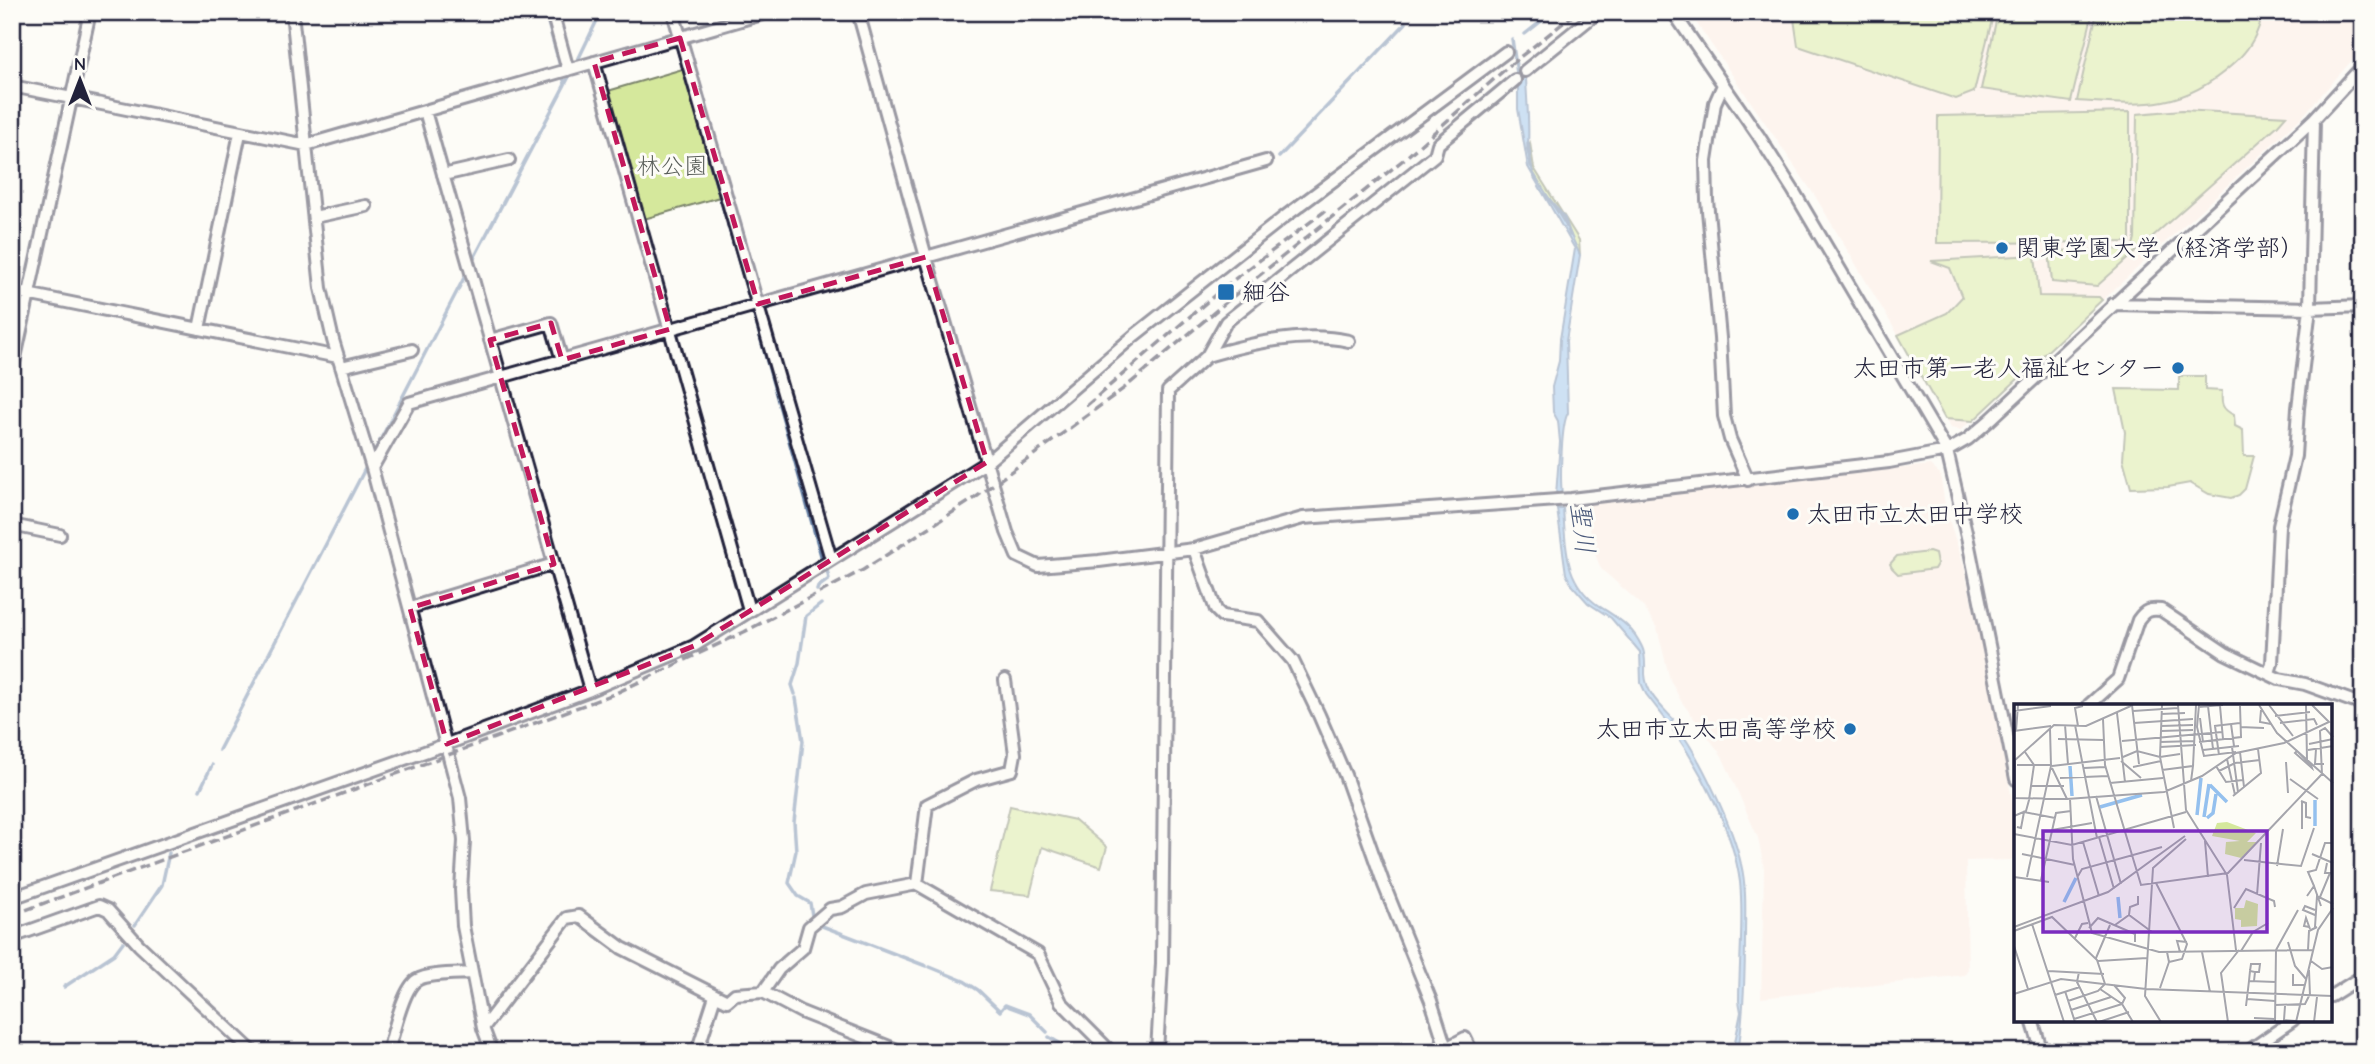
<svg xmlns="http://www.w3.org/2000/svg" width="2375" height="1064" font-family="'Comic Neue','Klee One',sans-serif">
  <rect width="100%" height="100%" fill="#fdfcf7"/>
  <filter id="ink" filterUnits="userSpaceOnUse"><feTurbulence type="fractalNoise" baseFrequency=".0143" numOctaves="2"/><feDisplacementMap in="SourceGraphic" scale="14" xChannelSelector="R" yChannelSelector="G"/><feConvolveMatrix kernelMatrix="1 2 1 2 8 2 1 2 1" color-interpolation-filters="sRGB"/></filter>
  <g filter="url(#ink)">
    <path fill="#fdece3" d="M 1689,12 L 2363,12 L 2363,48 L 2302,117 L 1961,430 L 1950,428 L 1898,335 L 1815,196 Z
      M 1930,465 L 1940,474 L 1946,510 L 1964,566 L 1983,651 L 2013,804 L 2016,856 L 2011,860 L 1966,861 L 1968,969 L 1965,975 L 1761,998 L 1764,869 L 1758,838 L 1722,756 L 1681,701 L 1670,680 L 1657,628 L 1642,605 L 1601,569 L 1595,554 L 1585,503 Z"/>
    <path fill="#d5e89c" stroke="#7c856c" stroke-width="2" d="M 1793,12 L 1994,12 L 1974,92 L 1956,99 L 1798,46 Z
      M 1998,12 L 2093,12 L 2071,102 L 1981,89 Z
      M 2097,12 L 2249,12 L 2261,20 C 2256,39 2246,53 2232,65 C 2181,111 2140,105 2077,101 Z
      M 686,68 L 723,196 L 644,219 L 608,91 Z
      M 2182,110 L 2286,116 L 2278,125 L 2097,286 L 2052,282 L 2049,251 L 2132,249 L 2135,238 L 2137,114 Z
      M 2130,112 L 2130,242 L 1937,243 L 1938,116 Z
      M 1530,143 L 1534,168 L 1579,240 L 1580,255 L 1533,172 L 1527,149 Z
      M 2035,255 L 2039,296 L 2099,297 L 2102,300 L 1973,421 L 1945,419 L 1898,335 L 1947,313 L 1962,297 L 1950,268 L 1931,261 Z
      M 2179,376 L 2205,376 L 2205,390 L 2222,391 C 2221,403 2221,409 2234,415 L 2235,426 L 2243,430 L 2244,456 L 2254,456 L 2245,489 L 2239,495 L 2231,498 L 2209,494 L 2190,483 L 2168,487 L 2131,488 L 2123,459 L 2125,432 L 2116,389 L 2179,390 Z
      M 1929,552 L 1935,554 L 1937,564 L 1934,569 L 1898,574 L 1892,568 L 1890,564 L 1897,556 Z
      M 1010,806 L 1075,820 L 1107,847 L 1101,867 L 1042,847 L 1030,895 L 990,891 Z"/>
    <path fill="#94c0ee" stroke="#6681a6" stroke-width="2" d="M 1526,76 C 1526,90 1531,141 1527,149 L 1533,172 L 1569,231 L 1580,255 L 1566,341 L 1568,413 C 1561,424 1560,479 1562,494 L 1556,495 L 1560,442 L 1558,421 L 1553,412 L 1552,387 L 1559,361 L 1560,339 L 1575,249 L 1528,167 L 1518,109 L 1518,83 Z
      M 1557,509 L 1563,509 C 1566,548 1564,582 1599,606 C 1617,618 1632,625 1642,647 C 1646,655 1645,664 1645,674 C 1646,693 1660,705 1673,719 L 1670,725 L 1646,694 L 1641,683 L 1640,652 L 1611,618 L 1588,603 L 1572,585 L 1566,574 Z
      M 1675,724 C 1699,754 1733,827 1741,864 C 1747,889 1745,914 1745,939 C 1745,977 1744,1014 1738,1052 L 1733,1052 L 1741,1012 L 1739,1001 C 1739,961 1744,921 1740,882 C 1733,830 1702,772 1673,730 Z"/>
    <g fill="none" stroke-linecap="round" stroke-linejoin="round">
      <path stroke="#6681a6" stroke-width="3.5" d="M 545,12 L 565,84
        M 667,12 L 673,35
        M 1414,14 L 1416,12
        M 1525,34 L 1544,19
        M 1512,39 L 1518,80
        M 676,44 L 705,144
        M 576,64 L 601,12
        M 1528,143 L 1531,166
        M 706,150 L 726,218
        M 1279,157 L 1406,23
        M 1545,194 L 1564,218 L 1570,235
        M 728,225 L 751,303
        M 472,262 L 572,71
        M 753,311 L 822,559
        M 371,458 L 467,272
        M 817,590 L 818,587 L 829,579 L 827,570
        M 795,694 L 792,685 L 799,663 L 806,616 L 821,604
        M 796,698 L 803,741 L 794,822 L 796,851 L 789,883 L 798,896 L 810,903 L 813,922
        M 219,750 L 367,465
        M 200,790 L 212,765
        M 817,924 L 926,966
        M 135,925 L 162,885 L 169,853
        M 930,967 L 964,981 L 978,990 L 1000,1011 L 1005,1005 L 1029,1014 L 1047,1032
        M 64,987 L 114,954 L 123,942
        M 1049,1037 L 1061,1044 L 1056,1052"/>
      <g stroke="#22223b" stroke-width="16">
        <path id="minor" d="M 292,12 L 321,288 L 333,340 L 372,468 L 460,798 L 464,841 L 461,890 L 463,926 L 483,1028 L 492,1052
          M 552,12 L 568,70
          M 673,12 L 831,559
          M 858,12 L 926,257 L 1007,532 L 1017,556 L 1038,566 L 1099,561 L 1194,549 L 1303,518 L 1571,499 L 1889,462 L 1947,451 L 1968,439 L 1990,420 L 2314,119 L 2363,66
          M 1673,12 L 1758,135 L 1793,190 L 1947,451 L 1968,541 L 2016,779
          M 594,62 L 749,610
          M 1525,71 L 1598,12
          M 1723,85 L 1715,103 L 1706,161 L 1707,200 L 1720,338 L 1724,416 L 1730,439 L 1748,480
          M 12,86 L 306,145 L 769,12
          M 425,111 L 590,690
          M 443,175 L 509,160
          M 314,217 L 366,206
          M 12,291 L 338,357
          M 2113,304 L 2310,308 L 2363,306
          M 199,329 L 240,133
          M 490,340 L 551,323 L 562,360
          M 1207,356 C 1252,343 1303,331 1349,341
          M 341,367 L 412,350
          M 12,372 L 90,12
          M 372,468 L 409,403 L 1266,161
          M 12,525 L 60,535
          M 1194,549 L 1216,610 L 1222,616 L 1258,621 L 1293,661 L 1319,715 L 1345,775 L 1384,885 L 1431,1001 L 1446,1048 L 1465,1038 L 1472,1052
          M 410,608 L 554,564
          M 2269,673 L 2272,663 L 2279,526 L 2295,456 L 2298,408 L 2310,308 L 2314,119
          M 2089,705 L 2118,679 L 2138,620 C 2145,610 2149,609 2161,610 L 2225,653 L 2279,679 L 2305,684 L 2363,705
          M 917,884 L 927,805 L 976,780 L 1012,770 L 1015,754 L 1005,680
          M 12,898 L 447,744 L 590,690 L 694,646 L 987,462 L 1135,335 L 1283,218 L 1506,52
          M 12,937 L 99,906 L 108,910 L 139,945 L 253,1052
          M 763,992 L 779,969 L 803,948 L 809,927 L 830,909 L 842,907 L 866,894 L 917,884 L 1038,954 L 1061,1002 L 1111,1052
          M 2331,996 L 2363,976
          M 2032,1020 L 2042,1052
          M 483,1028 L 567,918 L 579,916 L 622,948 L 727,1001 L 735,994 L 763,992 L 801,1012 L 902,1052
          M 388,1052 C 393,1035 403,988 417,980 C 428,973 458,974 472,973
          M 697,1052 L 715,996
          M 1157,1052 L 1162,963 L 1168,391 L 1207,356 L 1226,322 L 1435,155 L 1438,144 L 1515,80
          M 2247,1052 L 2293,1020"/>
      </g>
      <use href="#minor" stroke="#fdfcf7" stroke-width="10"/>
      <path stroke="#22223b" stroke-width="3.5" stroke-dasharray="10 5" stroke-linecap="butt" d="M 1086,406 L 1223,288 L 1325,211
        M 12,915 L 614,694 L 744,632 L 863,570 L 975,498 L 1127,386 L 1231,298 L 1403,160 L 1510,65 L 1577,12"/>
    </g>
  </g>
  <path d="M0 0H2375V1064H0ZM 680,38 L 758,304 L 926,257 L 987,462 L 694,646 L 447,744 L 410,608 L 554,564 L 490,340 L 551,323 L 562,360 L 670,329 L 594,62 Z" fill="#fdfcf7" fill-opacity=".55" fill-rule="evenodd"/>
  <path fill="none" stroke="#c2185b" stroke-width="5" stroke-dasharray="14 9" stroke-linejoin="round" d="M 680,38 L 758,304 L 926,257 L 987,462 L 694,646 L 447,744 L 410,608 L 554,564 L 490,340 L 551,323 L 562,360 L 670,329 L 594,62 Z"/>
  <g fill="#1f6fb2" stroke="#fdfcf7" stroke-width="2.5">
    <circle cx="2002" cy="248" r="7"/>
    <rect x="1217" y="283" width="18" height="18" rx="3.5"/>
    <circle cx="2178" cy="368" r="7"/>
    <circle cx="1793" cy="514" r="7"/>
    <circle cx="1850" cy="729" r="7"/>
  </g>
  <g text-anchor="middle" stroke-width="6" stroke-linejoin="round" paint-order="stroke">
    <g font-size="24" fill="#585d58" stroke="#fdfcf7">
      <text x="672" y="174">林公園</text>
    </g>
    <g font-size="24" fill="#22223b" stroke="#fdfcf7" text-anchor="start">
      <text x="2016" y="256">関東学園大学（経済学部）</text>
      <text x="1242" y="300">細谷</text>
      <text x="2164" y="376" text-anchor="end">太田市第一老人福祉センター</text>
      <text x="1807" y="522">太田市立太田中学校</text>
      <text x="1836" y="737" text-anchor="end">太田市立太田高等学校</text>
    </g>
    <g font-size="26" font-style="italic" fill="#4a597a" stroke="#fdfcf7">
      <text transform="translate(1583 528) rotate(83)" y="9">聖川</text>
    </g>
  </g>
  <g transform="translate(2014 704)">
    <rect width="318" height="318" fill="#fdfcf7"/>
    <path d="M 213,118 L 242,129 L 233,138 L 244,138 L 227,154 L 211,150 L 212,138 L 226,137 L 198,132 L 203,119 ZM 232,196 L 244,200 L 243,222 L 227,223 L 227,216 L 221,215 L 221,204 L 230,204 Z" fill="#d5e89c"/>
    <path fill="none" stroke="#94c0ee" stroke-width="3.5" d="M 56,62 L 58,92M 196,81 L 213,98M 86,103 L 128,91M 183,111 L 187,74M 190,113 L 195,80M 193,114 L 199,109 L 202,90M 301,122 L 301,96M 104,193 L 106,214M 50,198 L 62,174"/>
    <path fill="none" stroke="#a5a5ac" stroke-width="2" d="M 118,1 L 125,60M 148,1 L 146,53 L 160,124M 164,1 L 172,106 L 213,171 L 222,246M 185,1 L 183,23 L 190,52 L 222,48M 245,1 L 263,29 L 319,79M 255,1 L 279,32M 292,1 L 293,56M 194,2 L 199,45M 206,2 L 209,35M 184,3 L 209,1M 247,6 L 246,18 L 257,20M 0,7 L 37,2M 119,7 L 164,4M 103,9 L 111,78M 147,10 L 171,9M 261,12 L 296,8M 186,14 L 189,38M 89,15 L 91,61 L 127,181 L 214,169 L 308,70 L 306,27 L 311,24 L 319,33M 120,19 L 179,15M 266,19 L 300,15 L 303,21M 217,20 L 220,42M 51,21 L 54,60M 61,21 L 83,134M 64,22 L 61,4 L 69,2M 147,22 L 179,21M 200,22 L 226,19M 201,22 L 205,51M 226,23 L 250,24M 0,27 L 37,22M 2,27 L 4,1M 147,27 L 179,26M 44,35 L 90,36M 108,37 L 208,28M 146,38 L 181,37M 185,38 L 227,33 L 226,2M 295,40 L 319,35M 146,43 L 182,41M 218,43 L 224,88M 302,45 L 301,60 L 310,60M 189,46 L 225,42M 294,46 L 319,42M 283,47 L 297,61 L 298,64 L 281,49 ZM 226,48 L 230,83M 109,53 L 123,47 L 146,53 L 166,50M 213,55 L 221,91M 0,57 L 40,21 L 72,22 L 119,1M 107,57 L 127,74M 272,58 L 274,89M 3,61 L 37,61M 38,62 L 106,54M 179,62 L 182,1M 202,62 L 212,78 L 229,76M 119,63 L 147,57M 38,64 L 53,95M 70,64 L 91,63M 148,66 L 179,62 L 177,77M 205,67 L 221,59 L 246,56M 46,74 L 94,72M 276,75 L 304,95M 96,79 L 149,74M 17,82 L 50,82M 82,92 L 107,180M 219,92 L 247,69 L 244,45M 0,94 L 53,95 L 150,88 L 188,72 L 222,49 L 270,39 L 315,18 L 298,1M 1,94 L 1,56M 56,95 L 59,155 L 78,229 L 145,248 L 299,246M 287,97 L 292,99 L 292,113 L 297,114M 0,112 L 12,107 L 15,96 L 20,61 L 11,48M 3,123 L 7,124 L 10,108 L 41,114M 288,125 L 288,97M 38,126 L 78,119M 0,130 L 58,141 L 172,108M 85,133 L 100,185M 191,137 L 194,173M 69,138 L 85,192M 8,150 L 61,161M 298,150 L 319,159M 230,156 L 287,162 L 300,124M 263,162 L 269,125M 64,172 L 68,165 L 148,143M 0,173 L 35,178M 13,173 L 37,62 L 36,25M 27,176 L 42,109 L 57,107M 142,179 L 173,240 L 168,255 L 155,258M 300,182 L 307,202M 243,191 L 247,139M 293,192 L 300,182 L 294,168 L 302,166 L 311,139 L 319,139M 306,193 L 316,169 L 311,169 L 313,159M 220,204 L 232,185 L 260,197 L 261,203M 115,211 L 116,203 L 124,200 L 124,192M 301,211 L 289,206 L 291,202 L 301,206M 18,220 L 50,318M 101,221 L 115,211 L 138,228M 0,223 L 94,188 L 171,132M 295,223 L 290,222 L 292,214 L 296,225M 301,223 L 303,192 L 319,200M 75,224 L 84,214 L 121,230 L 121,238M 0,227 L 38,213 L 83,256 L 91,280 L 84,287 L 54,297M 61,234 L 68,220 L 74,219M 274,238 L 281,262 L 292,275M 0,242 L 14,285M 294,246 L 295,227 L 303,223M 227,247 L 239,228 L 254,219M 166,248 L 163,237 L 173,238M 188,248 L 196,288M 82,254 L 96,221M 84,257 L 133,254M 297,257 L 308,265 L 319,263M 295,266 L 296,292M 34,267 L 90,270M 236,267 L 237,260 L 246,260 L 245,268 L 241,268M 65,268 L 63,278 L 83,318M 279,270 L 279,281 L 291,281M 235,277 L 236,267 L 241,268 L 240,277M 100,281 L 111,294 L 108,300M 146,284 L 155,258 L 153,248M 86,285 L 108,300 L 119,318M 51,287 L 61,318M 0,290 L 47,275 L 132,285 L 319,292M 41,291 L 66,283M 233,295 L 261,297M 261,301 L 291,300 L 295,292M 232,302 L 235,277 L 262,278M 271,302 L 270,316 L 282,317M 57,306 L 97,293M 240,314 L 261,315M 60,315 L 108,300M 85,318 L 115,308M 147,318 L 131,292 L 139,164 L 172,135M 214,318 L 207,269 L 225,246M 261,318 L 262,246 L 284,206M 282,318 L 304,226 L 319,204M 300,318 L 303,293"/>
    <path fill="#7b2cbf" fill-opacity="0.15" stroke="#7b2cbf" stroke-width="3.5" d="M 29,127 L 253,127 L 253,228 L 29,228 Z"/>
    <rect width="318" height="318" fill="none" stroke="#22223b" stroke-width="3.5"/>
  </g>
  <rect width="2375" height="1064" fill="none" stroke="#fdfcf7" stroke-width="42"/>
  <rect x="21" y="21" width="2333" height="1022" fill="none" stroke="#22223b" stroke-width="2.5" filter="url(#ink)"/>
  <g transform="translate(80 80)" stroke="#fdfcf7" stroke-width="5" paint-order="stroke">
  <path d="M0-5L12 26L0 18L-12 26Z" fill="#22223b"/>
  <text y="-10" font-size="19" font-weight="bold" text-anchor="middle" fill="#22223b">N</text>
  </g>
</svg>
